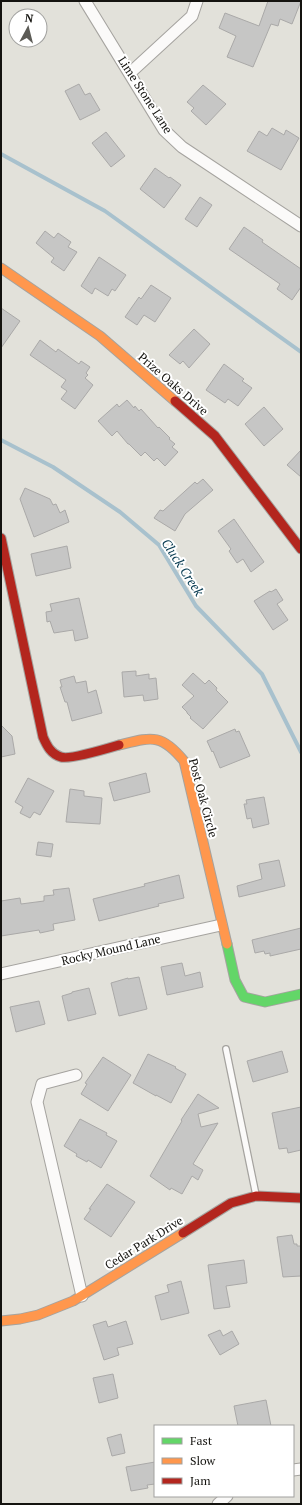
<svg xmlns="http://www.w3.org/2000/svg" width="302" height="1505" font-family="'PT Serif',serif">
  <rect width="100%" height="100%" fill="#e2e1da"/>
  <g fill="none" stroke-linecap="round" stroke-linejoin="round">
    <path stroke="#a8c1cd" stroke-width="4" d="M 1,154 L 105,211 L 301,352
      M 1,440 L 53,467 L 120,512 L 159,545 L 196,606 L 262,674 L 301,752"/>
  </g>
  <path fill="#c6c6c5" stroke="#aaa9a8" d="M 268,1 L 301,1 L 292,24 L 280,19 L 278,26 L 271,24 L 253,67 L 227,57 L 236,36 L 219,28 L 225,13 L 259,26 Z
    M 79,84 L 85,95 L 90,93 L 100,110 L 80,120 L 65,91 Z
    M 203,85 L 226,104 L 206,125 L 191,111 L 194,108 L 187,102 Z
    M 272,128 L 284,135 L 286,130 L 299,138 L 281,170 L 247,151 L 259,131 L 267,136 Z
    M 106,132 L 125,156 L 111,167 L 92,143 Z
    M 155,168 L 169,178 L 170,177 L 181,185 L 164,208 L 140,189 Z
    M 200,197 L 212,205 L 197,227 L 185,219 Z
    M 244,227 L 263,240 L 262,242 L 301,269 L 301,287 L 292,300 L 277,289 L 280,284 L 229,249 Z
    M 45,231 L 54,238 L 58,233 L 71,242 L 68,247 L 77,252 L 64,271 L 51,262 L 54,258 L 36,243 Z
    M 99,257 L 126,275 L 115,291 L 112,289 L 108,296 L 95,288 L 92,294 L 81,286 Z
    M 151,285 L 171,298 L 155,322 L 144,315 L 137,325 L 125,317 L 139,297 L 141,299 Z
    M 1,308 L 20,321 L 1,348 Z
    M 194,329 L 210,344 L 189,368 L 183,361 L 180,364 L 169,355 Z
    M 40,340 L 56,352 L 58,349 L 79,364 L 81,361 L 90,367 L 86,373 L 88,375 L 85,378 L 93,385 L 75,409 L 61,399 L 67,391 L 61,387 L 66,380 L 30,355 Z
    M 224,364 L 244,379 L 242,381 L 252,388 L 238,406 L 228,399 L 225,403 L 206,390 Z
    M 127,400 L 134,408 L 135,406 L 139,411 L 141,409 L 158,428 L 159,427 L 170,438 L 169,439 L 175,444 L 172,447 L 178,452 L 165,466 L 157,458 L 154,461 L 145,452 L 141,456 L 129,444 L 128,444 L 117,431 L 112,436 L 98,421 L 117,404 L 119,407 Z
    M 264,407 L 283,429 L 264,446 L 245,424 Z
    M 301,450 L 301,477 L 287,465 Z
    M 203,479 L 213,490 L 185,514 L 175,531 L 154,518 L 160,510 L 163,511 L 195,482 L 197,484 Z
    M 25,488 L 50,499 L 53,505 L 56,504 L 60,513 L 65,510 L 69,522 L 34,537 L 20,499 Z
    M 234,519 L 264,562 L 251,572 L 243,559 L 237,563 L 229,551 L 231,549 L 218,531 Z
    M 67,546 L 71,568 L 36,576 L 31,554 Z
    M 276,589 L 283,600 L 277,604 L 288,620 L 273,630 L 254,601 L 270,591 L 271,592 Z
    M 79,598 L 88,638 L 75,641 L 73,630 L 54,633 L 50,621 L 47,622 L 46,612 L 52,611 L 50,604 Z
    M 136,671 L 136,676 L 149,674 L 149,679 L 156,678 L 158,699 L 144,701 L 143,695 L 124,697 L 122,672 Z
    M 193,673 L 205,684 L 209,680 L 217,688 L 216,690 L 228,702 L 203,729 L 190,718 L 191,717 L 187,713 L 187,712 L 182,707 L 194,696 L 182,685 Z
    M 74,676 L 76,683 L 86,681 L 88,693 L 96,690 L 102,713 L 72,721 L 67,702 L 65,702 L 60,687 L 62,687 L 60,680 Z
    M 1,725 L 12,736 L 15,754 L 1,757 Z
    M 235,729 L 236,732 L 239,731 L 250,756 L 220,768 L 213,751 L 212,752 L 207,741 Z
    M 146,773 L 150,792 L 114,801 L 109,783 Z
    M 28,778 L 54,791 L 40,815 L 34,812 L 30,818 L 20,813 L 23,807 L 15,802 Z
    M 70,789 L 84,791 L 84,796 L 102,798 L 100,824 L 66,822 Z
    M 264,797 L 269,824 L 253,828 L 251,818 L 247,819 L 244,804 L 247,804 L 246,800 Z
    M 38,842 L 53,844 L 51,857 L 36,855 Z
    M 279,860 L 285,886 L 239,897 L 237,886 L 262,879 L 259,864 Z
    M 179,875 L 184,898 L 158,904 L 159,906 L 99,921 L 93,899 L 145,886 L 144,884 Z
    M 69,888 L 75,920 L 53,924 L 54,930 L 40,933 L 39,930 L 1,936 L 1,901 L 20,898 L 21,904 L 44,901 L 44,896 L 54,895 L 53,890 Z
    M 301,928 L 301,949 L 270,956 L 270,953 L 265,954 L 264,951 L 255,953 L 252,940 Z
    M 182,963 L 185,976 L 200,972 L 203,987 L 167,995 L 161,967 Z
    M 139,977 L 147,1009 L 119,1016 L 111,983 L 128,978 L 128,979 Z
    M 89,988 L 96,1014 L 68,1021 L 62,996 L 72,993 L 72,992 Z
    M 39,1001 L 45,1024 L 16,1032 L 10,1007 Z
    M 282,1051 L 288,1072 L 253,1082 L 247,1061 Z
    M 148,1054 L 176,1067 L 175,1068 L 186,1074 L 171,1103 L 156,1095 L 156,1096 L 133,1083 Z
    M 103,1057 L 131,1075 L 108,1111 L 81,1094 L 87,1084 L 85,1083 Z
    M 198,1094 L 219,1108 L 198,1114 L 201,1127 L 218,1123 L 193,1164 L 203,1170 L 198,1180 L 192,1176 L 182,1194 L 171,1188 L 170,1190 L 150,1176 L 182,1121 L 181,1120 Z
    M 301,1107 L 301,1150 L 288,1153 L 287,1148 L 279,1149 L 272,1113 Z
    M 80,1119 L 107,1133 L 106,1135 L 117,1141 L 101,1168 L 88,1160 L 87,1162 L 76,1156 L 77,1154 L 64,1146 Z
    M 107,1184 L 135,1202 L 111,1237 L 84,1219 L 91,1209 L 89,1209 Z
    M 292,1235 L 294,1244 L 297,1244 L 297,1246 L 301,1246 L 301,1276 L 283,1277 L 277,1237 Z
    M 244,1260 L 247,1283 L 226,1286 L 230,1307 L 214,1309 L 208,1265 Z
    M 181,1281 L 189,1313 L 161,1320 L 155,1296 L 169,1292 L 167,1285 Z
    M 106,1321 L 108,1327 L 126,1321 L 133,1344 L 117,1348 L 119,1355 L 104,1360 L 93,1325 Z
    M 220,1330 L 223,1336 L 232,1331 L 239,1344 L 220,1355 L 208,1335 Z
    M 113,1374 L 118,1398 L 99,1403 L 93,1378 Z
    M 266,1400 L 271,1426 L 238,1426 L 234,1406 Z
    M 121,1434 L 125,1453 L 112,1456 L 107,1438 Z
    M 155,1462 L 155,1484 L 147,1485 L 148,1488 L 131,1491 L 126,1467 Z"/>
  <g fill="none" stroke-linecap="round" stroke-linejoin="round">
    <g stroke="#a5a39f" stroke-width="8">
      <path id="lane" d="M 226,1049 L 256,1195"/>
    </g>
    <g stroke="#a5a39f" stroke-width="13">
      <path id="street" d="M 85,1 L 164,130 L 182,147 L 301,226
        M 130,73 L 192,16 L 197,1
        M 1,974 L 221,925
        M 76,1075 L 42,1084 L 37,1102 L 82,1296
        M 293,1470 L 301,1469
        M 218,1504 L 227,1496"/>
    </g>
    <g stroke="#a5a39f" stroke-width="11">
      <path id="fast" d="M 227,944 L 235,980 L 244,997 L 265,1002 L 301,994"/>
    </g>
    <g stroke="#a5a39f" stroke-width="11">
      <path id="slow" d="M 1,268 L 100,336 L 175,401
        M 119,745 C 152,737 161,733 184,761 L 227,944
        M 1,1321 L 20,1319 L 38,1315 L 73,1301 L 183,1233"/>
    </g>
    <g stroke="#a5a39f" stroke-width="11">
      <path id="jam" d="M 175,401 L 215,436 L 301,549
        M 1,538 L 43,737 C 47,746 51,754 61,757 C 69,760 109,748 119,745
        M 183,1233 L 231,1203 L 256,1196 L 301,1198"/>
    </g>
    <use href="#lane" stroke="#fbfaf9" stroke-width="5.5"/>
    <use href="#street" stroke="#fbfaf9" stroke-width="11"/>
    <use href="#fast" stroke="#63d668" stroke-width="9"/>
    <use href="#slow" stroke="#ff974d" stroke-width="9"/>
    <use href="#jam" stroke="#b3261e" stroke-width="9"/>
  </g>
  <g text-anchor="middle" stroke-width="4" stroke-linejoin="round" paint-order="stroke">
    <g font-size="12" fill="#14130f" stroke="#fff">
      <text transform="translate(145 95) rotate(57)" y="4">Lime Stone Lane</text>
      <text transform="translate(173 384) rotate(41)" y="4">Prize Oaks Drive</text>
      <text transform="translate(203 798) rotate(75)" y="4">Post Oak Circle</text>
      <text transform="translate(111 950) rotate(-13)" y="4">Rocky Mound Lane</text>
      <text transform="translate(144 1243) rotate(-32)" y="4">Cedar Park Drive</text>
    </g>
    <g font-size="13" font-style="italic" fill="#05394f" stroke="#fff">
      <text transform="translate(183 567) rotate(57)" y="5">Cluck Creek</text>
    </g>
  </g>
  <rect width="302" height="1505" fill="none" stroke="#14130f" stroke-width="4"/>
  <rect x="154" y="1425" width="140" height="72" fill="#ffffff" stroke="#a1a19f"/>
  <rect x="162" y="1438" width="20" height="6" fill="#63d668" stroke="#a1a19f"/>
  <text x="190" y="1445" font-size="12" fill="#14130f">Fast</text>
  <rect x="162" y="1458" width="20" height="6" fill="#ff974d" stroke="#a1a19f"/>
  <text x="190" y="1465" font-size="12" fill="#14130f">Slow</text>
  <rect x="162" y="1478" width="20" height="6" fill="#b3261e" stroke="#a1a19f"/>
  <text x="190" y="1485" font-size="12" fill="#14130f">Jam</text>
  <g transform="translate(28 28) rotate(7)"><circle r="19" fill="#ffffff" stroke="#a1a19f"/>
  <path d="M0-3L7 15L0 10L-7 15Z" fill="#5c5b56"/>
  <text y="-6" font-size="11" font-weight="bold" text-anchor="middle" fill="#14130f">N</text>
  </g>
</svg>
